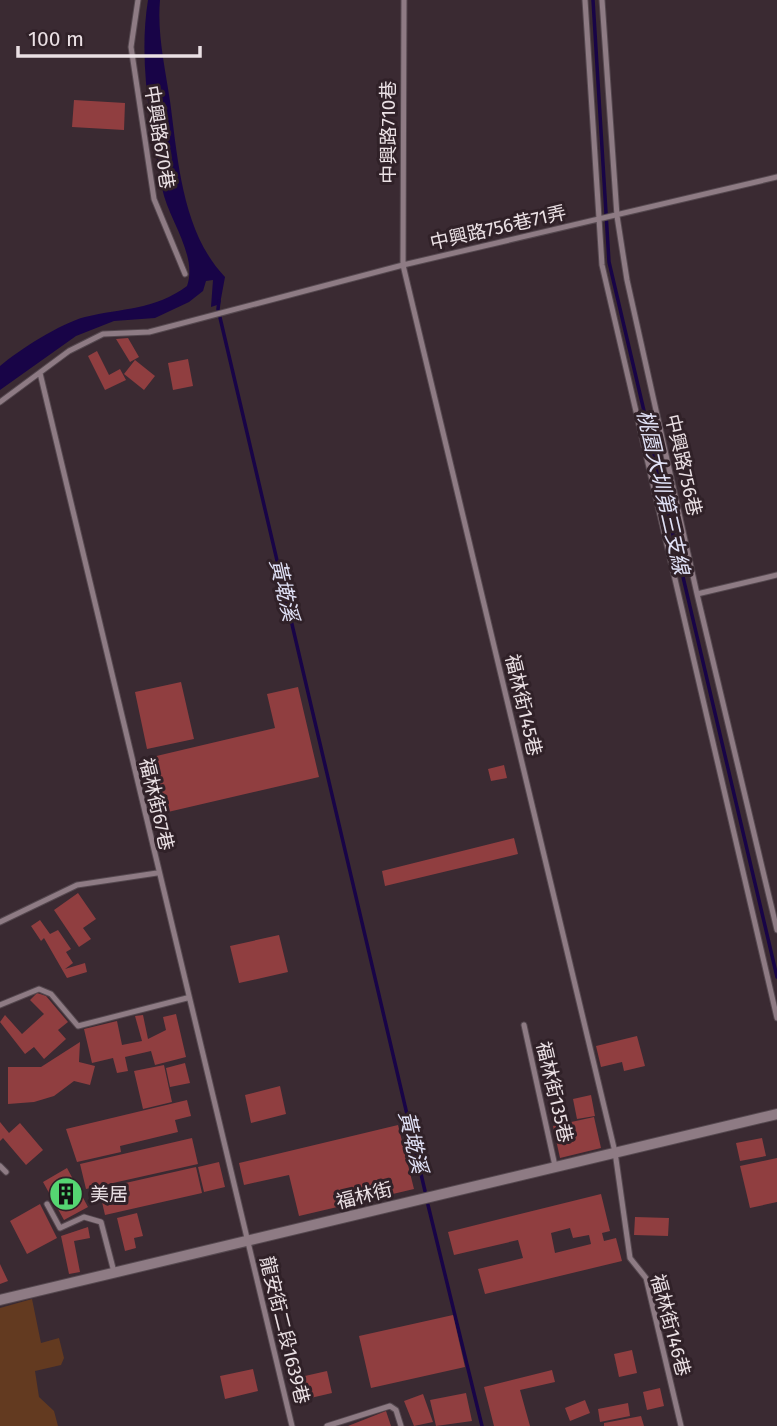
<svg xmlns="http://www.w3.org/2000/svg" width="777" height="1426" font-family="'Fira Sans','Noto Sans TC',sans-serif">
  <rect width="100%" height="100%" fill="#3a2a32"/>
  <path fill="#633a20" d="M 32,1299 L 41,1343 L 59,1338 L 64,1358 L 61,1365 L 35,1371 L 39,1397 L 54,1411 L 58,1426 L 0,1426 L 0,1308 Z"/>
  <path fill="#180447" d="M 148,0 L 160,0 C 157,34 165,67 170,101 C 178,160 182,232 225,277 L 220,304 L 211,307 L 213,280 L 206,281 L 203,291 L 189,302 L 155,318 L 114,321 L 76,336 L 0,390 L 0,366 C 19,350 61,323 85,317 C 122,308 155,310 187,286 C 198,255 168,219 162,188 C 151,127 138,62 148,0 Z"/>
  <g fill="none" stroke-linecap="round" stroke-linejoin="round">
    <path stroke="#180447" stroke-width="3.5" d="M 593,0 L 609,262 L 777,977
      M 219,301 L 218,309 L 425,1191
      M 428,1205 L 482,1426"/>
  </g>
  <path fill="#903e40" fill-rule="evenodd" d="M 74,100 L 125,103 L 124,130 L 72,127 Z
    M 128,338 L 139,357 L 130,362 L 116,339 Z
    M 97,351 L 109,375 L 120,369 L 126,380 L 105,390 L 88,356 Z
    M 188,359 L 193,386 L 173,390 L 168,363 Z
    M 135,360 L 155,376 L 144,390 L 124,374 Z
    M 181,682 L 194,739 L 147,749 L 135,692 Z
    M 298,687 L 319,777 L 155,815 L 149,789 L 155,788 L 148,758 L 275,728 L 267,694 Z
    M 504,765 L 507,778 L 491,781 L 488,769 Z
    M 514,838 L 518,854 L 385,886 L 382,871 Z
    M 78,893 L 96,919 L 83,928 L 91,939 L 79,947 L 54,910 Z
    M 40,920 L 50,934 L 58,930 L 71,949 L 66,952 L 73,963 L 65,969 L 85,963 L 87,972 L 67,978 L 44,938 L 41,941 L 31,926 Z
    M 279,935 L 288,972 L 239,983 L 230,946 Z
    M 37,993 L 46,996 L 68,1022 L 58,1030 L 66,1039 L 44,1059 L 34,1047 L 25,1054 L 0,1022 L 5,1015 L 22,1034 L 44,1014 L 30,1000 Z
    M 176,1014 L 186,1057 L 155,1065 L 151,1051 L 125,1057 L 128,1071 L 117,1073 L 113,1058 L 92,1063 L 84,1029 L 117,1021 L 122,1045 L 142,1041 L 135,1016 L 143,1015 L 148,1039 L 166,1030 L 163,1017 Z
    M 637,1036 L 645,1066 L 624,1071 L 622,1062 L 601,1067 L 596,1046 Z
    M 80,1042 L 79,1062 L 95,1066 L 90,1085 L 74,1081 L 54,1096 L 34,1102 L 8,1104 L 8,1067 L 41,1067 Z
    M 185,1063 L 190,1083 L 170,1087 L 166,1068 Z
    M 164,1065 L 172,1102 L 143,1109 L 134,1071 Z
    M 280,1086 L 286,1114 L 251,1123 L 245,1095 Z
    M 591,1095 L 595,1116 L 577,1119 L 573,1099 Z
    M 187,1100 L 191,1116 L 175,1120 L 178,1132 L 120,1146 L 121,1152 L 77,1162 L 66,1129 Z
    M 594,1117 L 601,1148 L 560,1158 L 553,1126 Z
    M 0,1122 L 9,1133 L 20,1123 L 43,1150 L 26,1165 L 3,1138 L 0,1141 Z
    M 398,1125 L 414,1189 L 299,1216 L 289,1175 L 244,1185 L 239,1163 Z
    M 192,1138 L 198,1164 L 86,1189 L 80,1164 Z
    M 762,1138 L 766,1156 L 740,1161 L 736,1143 Z
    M 777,1158 L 777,1202 L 750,1208 L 740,1166 Z
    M 219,1162 L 225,1187 L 204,1192 L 198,1167 Z
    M 196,1167 L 202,1193 L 105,1215 L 99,1189 Z
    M 67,1168 L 88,1207 L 64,1220 L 43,1182 Z
    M 601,1194 L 610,1231 L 602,1233 L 604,1241 L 616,1238 L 622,1261 L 485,1294 L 478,1269 L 523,1258 L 518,1240 L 454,1255 L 448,1232 ZM 570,1228 L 573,1238 L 589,1235 L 591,1244 L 555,1253 L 551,1233 Z
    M 40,1204 L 57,1238 L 27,1254 L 10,1221 Z
    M 137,1213 L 143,1236 L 134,1238 L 136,1248 L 125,1251 L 117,1218 Z
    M 635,1217 L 669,1218 L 668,1236 L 634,1235 Z
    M 88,1227 L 90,1238 L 74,1241 L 80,1272 L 69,1274 L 61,1236 Z
    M 0,1264 L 8,1281 L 0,1284 Z
    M 453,1315 L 465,1367 L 371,1388 L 359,1336 Z
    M 632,1350 L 637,1373 L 619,1377 L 614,1354 Z
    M 253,1369 L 258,1391 L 225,1399 L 220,1376 Z
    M 552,1370 L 555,1382 L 520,1390 L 530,1426 L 494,1426 L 484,1387 Z
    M 327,1371 L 332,1393 L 302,1400 L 296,1378 Z
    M 660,1388 L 664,1406 L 647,1410 L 643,1392 Z
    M 466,1393 L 472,1421 L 436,1426 L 430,1400 Z
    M 423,1394 L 433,1422 L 414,1426 L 404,1401 Z
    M 585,1400 L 590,1413 L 570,1421 L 565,1408 Z
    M 628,1403 L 630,1416 L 600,1422 L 598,1409 Z
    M 386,1411 L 391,1426 L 348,1426 Z
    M 641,1416 L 644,1426 L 604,1426 L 604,1423 Z"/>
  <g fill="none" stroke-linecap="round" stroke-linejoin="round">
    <g stroke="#55484f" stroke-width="7">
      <path id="service" d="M 138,0 L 131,47 L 154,199 L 185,274
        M 404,0 L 403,265 L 615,1152 L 630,1258 L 646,1278 L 681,1426
        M 585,0 L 602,265 L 777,1018
        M 602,0 L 617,216 L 627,280 L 697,594 L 777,930
        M 40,373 L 292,1426
        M 0,402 L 69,351 L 103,334 L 149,332 L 403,265 L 777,177
        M 697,594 L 777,575
        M 0,922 L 77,885 L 157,873
        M 0,1005 L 39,989 L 51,994 L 78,1026 L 187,998
        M 524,1025 L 555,1166
        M 0,1166 L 6,1172
        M 47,1204 L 60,1228 L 84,1217 L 101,1222 L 114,1272
        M 327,1426 L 390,1406 L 396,1410 L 401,1426"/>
    </g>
    <g stroke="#55484f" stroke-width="12">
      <path id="minor" d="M 0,1300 L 777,1114"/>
    </g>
    <use href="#service" stroke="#8e7b84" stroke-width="5"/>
    <use href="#minor" stroke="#8e7b84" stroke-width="10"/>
  </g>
  <defs>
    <g id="building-disc" transform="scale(1.75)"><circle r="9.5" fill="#55d672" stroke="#302128"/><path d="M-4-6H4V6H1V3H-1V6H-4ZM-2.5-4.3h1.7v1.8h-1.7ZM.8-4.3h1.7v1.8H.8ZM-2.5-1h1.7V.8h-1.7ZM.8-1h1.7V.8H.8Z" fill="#111"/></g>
  </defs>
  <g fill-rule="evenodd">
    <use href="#building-disc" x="66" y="1194"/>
  </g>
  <g text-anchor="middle" stroke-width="6" stroke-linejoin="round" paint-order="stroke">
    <g font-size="19" fill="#eae0e4" stroke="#302128">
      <text transform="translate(388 132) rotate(-90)" y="7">中興路710巷</text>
      <text transform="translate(160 137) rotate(81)" y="7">中興路670巷</text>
      <text transform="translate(498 227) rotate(-13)" y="7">中興路756巷71弄</text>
      <text transform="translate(684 465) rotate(77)" y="7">中興路756巷</text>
      <text transform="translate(524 705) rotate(77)" y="7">福林街145巷</text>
      <text transform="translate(157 804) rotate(77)" y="7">福林街67巷</text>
      <text transform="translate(555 1092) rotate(77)" y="7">福林街135巷</text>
      <text transform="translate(364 1195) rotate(-14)" y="7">福林街</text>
      <text transform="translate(671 1325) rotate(75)" y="7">福林街146巷</text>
      <text transform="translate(285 1330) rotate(76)" y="7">龍安街二段1639巷</text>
    </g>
    <g font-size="19" fill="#eae0e4" stroke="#302128" text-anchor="start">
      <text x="90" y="1201">美居</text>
    </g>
    <g font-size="21" font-style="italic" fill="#e0e1f6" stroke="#302128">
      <text transform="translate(663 492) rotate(77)" y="7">桃園大圳第三支線</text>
      <text transform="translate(284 590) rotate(77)" y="7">黃墘溪</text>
      <text transform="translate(413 1142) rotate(77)" y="7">黃墘溪</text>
    </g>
  </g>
  <path d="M18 46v10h182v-10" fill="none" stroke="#eae0e4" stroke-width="3.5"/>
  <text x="28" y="46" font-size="21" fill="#eae0e4" stroke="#302128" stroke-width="5" paint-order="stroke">100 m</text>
</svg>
